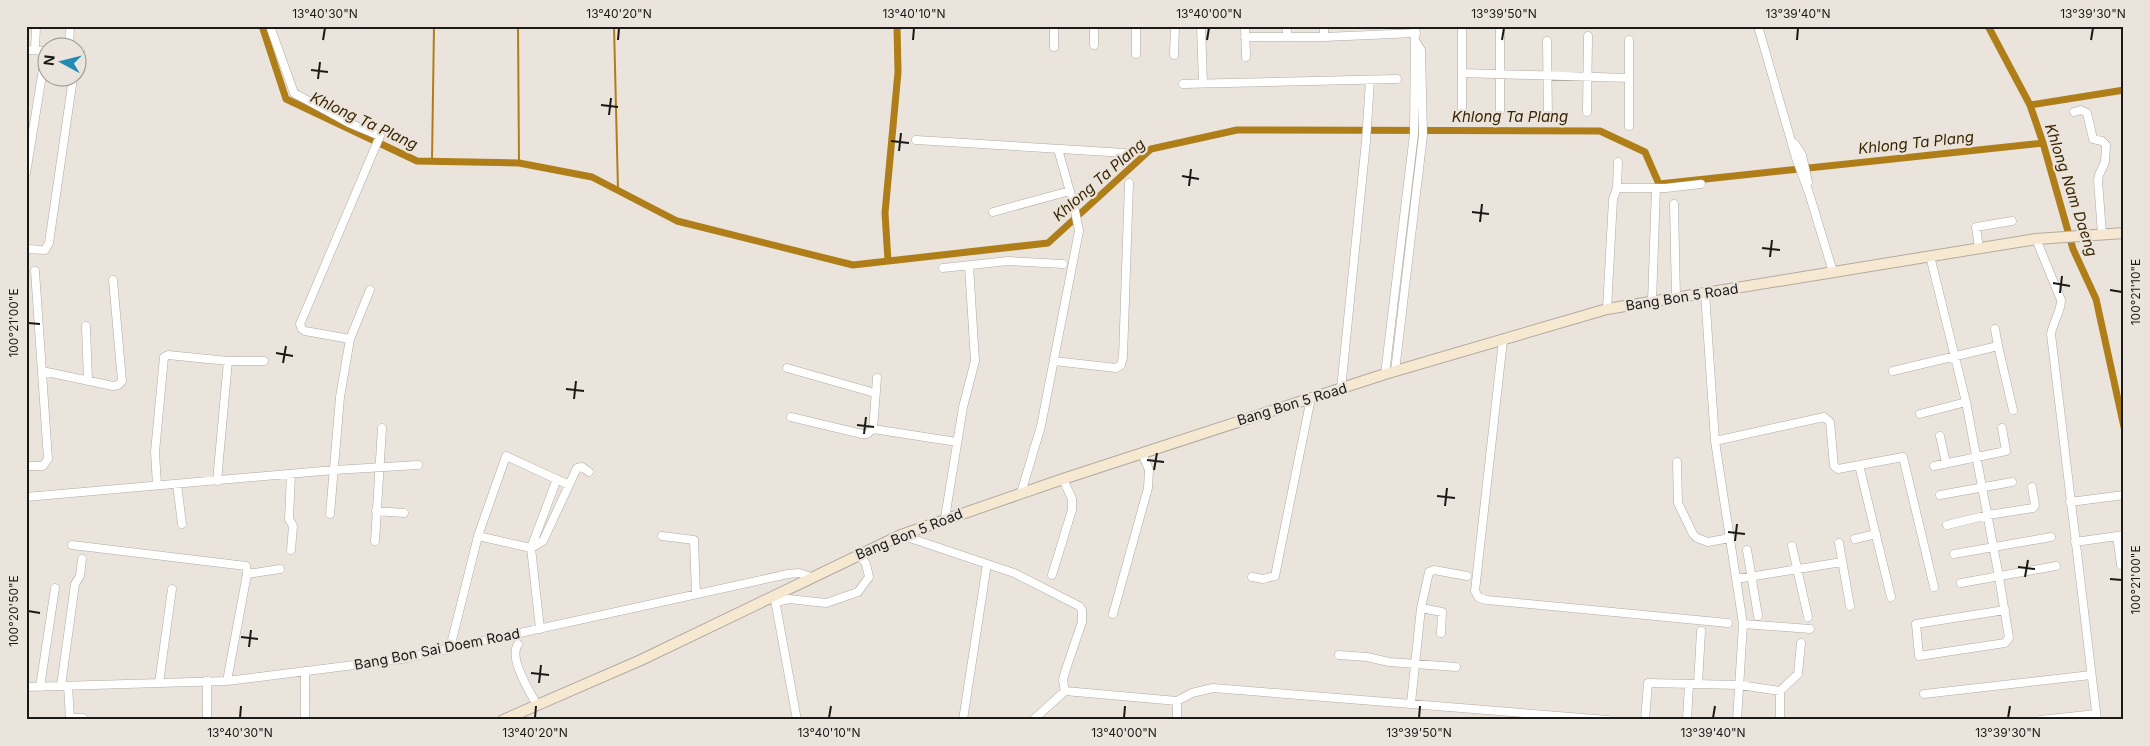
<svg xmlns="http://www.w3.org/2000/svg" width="2150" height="746" font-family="Inter,sans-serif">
  <rect width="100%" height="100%" fill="#eae4dc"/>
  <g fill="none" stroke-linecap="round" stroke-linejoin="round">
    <path stroke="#af7e19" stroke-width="2" d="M 518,26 L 519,163
      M 614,26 L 618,190
      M 432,161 L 434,26"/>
    <path stroke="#af7e19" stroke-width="7" d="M 262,26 L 286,99 L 417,161 L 519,163 L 592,177 L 677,221 L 853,265 L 1048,243 L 1151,149 L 1237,130 L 1600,131 L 1645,152 L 1659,184 L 2043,143
      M 1988,26 L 2030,105 L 2043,143 L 2073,249 L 2096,299 L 2124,427
      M 2030,105 L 2124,90
      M 888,261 L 885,213 L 898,72 L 897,26"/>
    <g stroke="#b0aba2" stroke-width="9">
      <path id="street" d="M 270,26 L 294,93 L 349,123 L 380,136 L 300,324 L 302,329 L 305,331 L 350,339
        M 1054,26 L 1054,47
        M 1094,26 L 1094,45
        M 1136,26 L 1136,54
        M 1201,26 L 1203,83
        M 1245,26 L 1246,57
        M 1286,26 L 1288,37
        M 1324,26 L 1324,37
        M 1462,26 L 1462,109
        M 1758,26 L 1796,158 L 1809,193 L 1833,272
        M 1245,37 L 1324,37 L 1416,33
        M 1547,41 L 1548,119
        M 69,48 L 70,26
        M 26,50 L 48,51
        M 35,50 L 36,26
        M 78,51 L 80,51
        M 1174,55 L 1175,26
        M 1462,73 L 1629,78
        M 1183,84 L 1397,79
        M 1500,111 L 1500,26
        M 1587,112 L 1588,36
        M 2074,112 L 2081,110 L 2087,113 L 2093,139 L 2102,141 L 2106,145 L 2105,162 L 2099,175 L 2098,180 L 2102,234
        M 1629,126 L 1629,40
        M 916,140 L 1125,153
        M 1795,144 L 1802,155 L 1808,182
        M 26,173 L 45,57
        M 1617,188 L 1618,162
        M 1674,204 L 1676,298
        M 993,212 L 1070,191
        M 2036,239 L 2061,300 C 2061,313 2053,321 2051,334 L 2097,720
        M 1979,248 L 1976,227 L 2012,221
        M 26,249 L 45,250 L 49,243 L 73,78
        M 1930,256 L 1966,402 L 1999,577 L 2009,638 L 2005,643 L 1919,656 L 1916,624 L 2005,610
        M 943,268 L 1008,261 L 1063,264
        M 1705,293 L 1715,441 L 1824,417 L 1830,422 L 1834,466 L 1838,469 L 1903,457 L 1934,587
        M 1652,302 L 1656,188
        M 1607,309 L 1613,199 L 1617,188 L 1666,188 L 1701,184
        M 86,326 L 88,381
        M 1995,329 L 1998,346
        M 1503,340 L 1475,591 L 1479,598 L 1487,600 L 1728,623
        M 1054,361 L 1116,368 L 1121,365 L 1123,357 L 1129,183
        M 787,368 L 875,393
        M 42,371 L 113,386 L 118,385 L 122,381 L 113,280
        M 1395,371 L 1423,135 L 1421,50 L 1416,42
        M 1893,371 L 1998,346 L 2013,410
        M 1385,374 L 1414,134 L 1415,26
        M 1341,389 L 1366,141 L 1370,81
        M 1920,414 L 1966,402
        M 791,417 L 862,434 L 867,434 L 873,429 L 957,442
        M 873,429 L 877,378
        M 1940,436 L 1946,463
        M 1715,441 L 1743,624 L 1737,720
        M 1677,462 L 1678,503 L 1693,534 L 1697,538 L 1708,542 L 1730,538
        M 1859,465 L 1891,597
        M 26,466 L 43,466 L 48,459 L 35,271
        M 1934,466 L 2006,451 L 2002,428
        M 217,481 L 228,361
        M 177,484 L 182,524
        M 157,485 L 155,452 L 164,357 L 168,355 L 228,361 L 264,361
        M 1021,493 L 1041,426 L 1079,231 L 1074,206 L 1058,149
        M 1940,495 L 2012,482
        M 26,497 L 334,470 L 418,465
        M 2070,502 L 2124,495
        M 376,511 L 404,513
        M 330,514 L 340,397 L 350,339 L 370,290
        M 945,518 L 963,407 L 975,361 L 969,266
        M 1947,525 L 1988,515 L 2033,508 L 2035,505 L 2032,487
        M 901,535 L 1014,573 L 1079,606 L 1082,610 L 1082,622 L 1065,672 L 1063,680 L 1065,691
        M 478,536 L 531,548 L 543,541 L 577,468 L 582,467 L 589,472
        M 662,536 L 694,540 L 696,594
        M 2117,536 L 2121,565
        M 1855,539 L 1876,534
        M 375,541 L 382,428
        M 2075,542 L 2124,535
        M 1839,543 L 1850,606
        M 72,545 L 246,566 L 247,574 L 227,681
        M 1792,546 L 1808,617
        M 291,550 L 293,526 L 289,519 L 291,474
        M 1747,550 L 1758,616
        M 1954,554 L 2051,537
        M 247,574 L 280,569
        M 1052,575 L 1072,510 L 1072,499 L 1063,479
        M 1252,577 L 1263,579 L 1275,576 L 1311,398
        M 1736,579 L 1842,562
        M 1961,583 L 2056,566
        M 775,600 L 797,720
        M 776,602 L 789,599 L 826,603 L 858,592 L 869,577 L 866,564 L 859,554
        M 1421,608 L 1442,612 L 1441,633
        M 1113,614 L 1148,488 L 1149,470 L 1142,453
        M 1743,624 L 1810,629
        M 540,629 L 531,548 L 557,479
        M 518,644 C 508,658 530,692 537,705
        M 450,648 L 478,536 L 506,456 L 569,485
        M 1339,655 L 1367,657 L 1389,662 L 1456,667
        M 207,681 L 207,720
        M 159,683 L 172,589
        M 1698,684 L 1701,631
        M 61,686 L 75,584 L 80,576 L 82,559
        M 68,686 L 70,718 L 83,718
        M 26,687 L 227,681 L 402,659 L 788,574 L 799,573 L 811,577
        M 40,687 L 55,588
        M 1065,691 L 1177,701 L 1192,693 L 1213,688 L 1608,720
        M 1924,694 L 2091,675
        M 1177,701 L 1177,720
        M 1411,703 L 1421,608 L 1429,572 L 1434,570 L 1467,576
        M 305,720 L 305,671
        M 963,720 L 987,564
        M 1033,720 L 1065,691
        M 1645,720 L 1648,683 L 1740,685 L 1780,691 L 1798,674 L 1801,643
        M 1687,720 L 1689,684
        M 1780,720 L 1780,691
        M 2040,720 L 2096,714"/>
    </g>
    <g stroke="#b0aba2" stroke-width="12">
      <path id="secondary" d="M 503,720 L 641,660 L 901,535 L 1063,479 L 1385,374 L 1607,309 L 2036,239 L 2124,233"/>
    </g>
    <use href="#street" stroke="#fff" stroke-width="8"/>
    <use href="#secondary" stroke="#f7e9d1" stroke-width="10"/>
  </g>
  <path fill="none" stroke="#1b1916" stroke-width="2" d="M 323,40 L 325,28M 618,40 L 619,28M 913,40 L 914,28M 1207,40 L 1209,28M 1502,40 L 1504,28M 1797,40 L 1798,28M 2091,40 L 2093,28M 311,70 L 328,72M 318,79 L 320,62M 601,105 L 618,107M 609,115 L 611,98M 891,141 L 909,143M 899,151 L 901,133M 1182,176 L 1199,179M 1189,186 L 1191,169M 1472,212 L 1489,214M 1480,222 L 1482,204M 1762,248 L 1780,250M 1770,257 L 1772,240M 2053,283 L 2070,286M 2110,290 L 2122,292M 2060,293 L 2062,276M 28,323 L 40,324M 276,353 L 293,356M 283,363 L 286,346M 566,389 L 584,391M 574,399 L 576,381M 857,425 L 874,427M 864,434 L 866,417M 1147,460 L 1164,462M 1154,470 L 1157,453M 1437,496 L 1455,498M 1445,506 L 1447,488M 1728,532 L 1745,534M 1735,541 L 1737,524M 2018,567 L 2035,569M 2025,577 L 2028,560M 2110,579 L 2122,580M 28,611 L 40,613M 241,637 L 258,639M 249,647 L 251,630M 531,673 L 549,675M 539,683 L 541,665M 240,718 L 241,706M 535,718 L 536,706M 829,718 L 831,706M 1124,718 L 1125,706M 1419,718 L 1420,706M 1713,718 L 1715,706M 2008,718 L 2010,706"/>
  <g text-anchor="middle" stroke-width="4.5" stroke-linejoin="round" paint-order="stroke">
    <g font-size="14" fill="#1b1916" stroke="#eae4dc">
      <text transform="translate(1682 297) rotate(-9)" y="5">Bang Bon 5 Road</text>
      <text transform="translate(1292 404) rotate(-17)" y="5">Bang Bon 5 Road</text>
      <text transform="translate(909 534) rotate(-22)" y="5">Bang Bon 5 Road</text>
      <text transform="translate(437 649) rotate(-11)" y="5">Bang Bon Sai Doem Road</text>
    </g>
    <g font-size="15" font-style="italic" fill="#3a2600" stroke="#eae4dc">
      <text x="1510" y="122">Khlong Ta Plang</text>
      <text transform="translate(364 121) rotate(25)" y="5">Khlong Ta Plang</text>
      <text transform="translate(1916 143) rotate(-6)" y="5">Khlong Ta Plang</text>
      <text transform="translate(1099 180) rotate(-41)" y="5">Khlong Ta Plang</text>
      <text transform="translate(2071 190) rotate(72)" y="5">Khlong Nam Daeng</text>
    </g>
  </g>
  <rect width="2150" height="746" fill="none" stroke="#eae4dc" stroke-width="55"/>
  <g transform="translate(62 62) rotate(277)"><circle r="24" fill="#eae4dc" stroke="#97938d"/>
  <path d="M0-4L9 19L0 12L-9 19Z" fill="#218bb3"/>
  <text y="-8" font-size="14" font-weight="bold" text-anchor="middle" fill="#1b1916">N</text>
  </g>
  <rect x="28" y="28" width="2094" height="690" fill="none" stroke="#1b1916" stroke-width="2"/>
  <g font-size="12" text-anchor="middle" fill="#1b1916">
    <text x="325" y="18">13°40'30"N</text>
    <text x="619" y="18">13°40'20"N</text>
    <text x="914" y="18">13°40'10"N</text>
    <text x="1209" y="18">13°40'00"N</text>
    <text x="1504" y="18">13°39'50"N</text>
    <text x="1798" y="18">13°39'40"N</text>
    <text x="2093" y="18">13°39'30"N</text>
    <text transform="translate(2136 292) rotate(-90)" y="4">100°21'10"E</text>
    <text transform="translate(14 323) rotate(-90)" y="4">100°21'00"E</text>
    <text transform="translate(2136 580) rotate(-90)" y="4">100°21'00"E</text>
    <text transform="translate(14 611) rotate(-90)" y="4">100°20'50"E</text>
    <text x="240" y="737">13°40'30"N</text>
    <text x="535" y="737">13°40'20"N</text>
    <text x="829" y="737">13°40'10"N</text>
    <text x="1124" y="737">13°40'00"N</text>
    <text x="1419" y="737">13°39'50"N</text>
    <text x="1713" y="737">13°39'40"N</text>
    <text x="2008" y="737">13°39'30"N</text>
  </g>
</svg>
